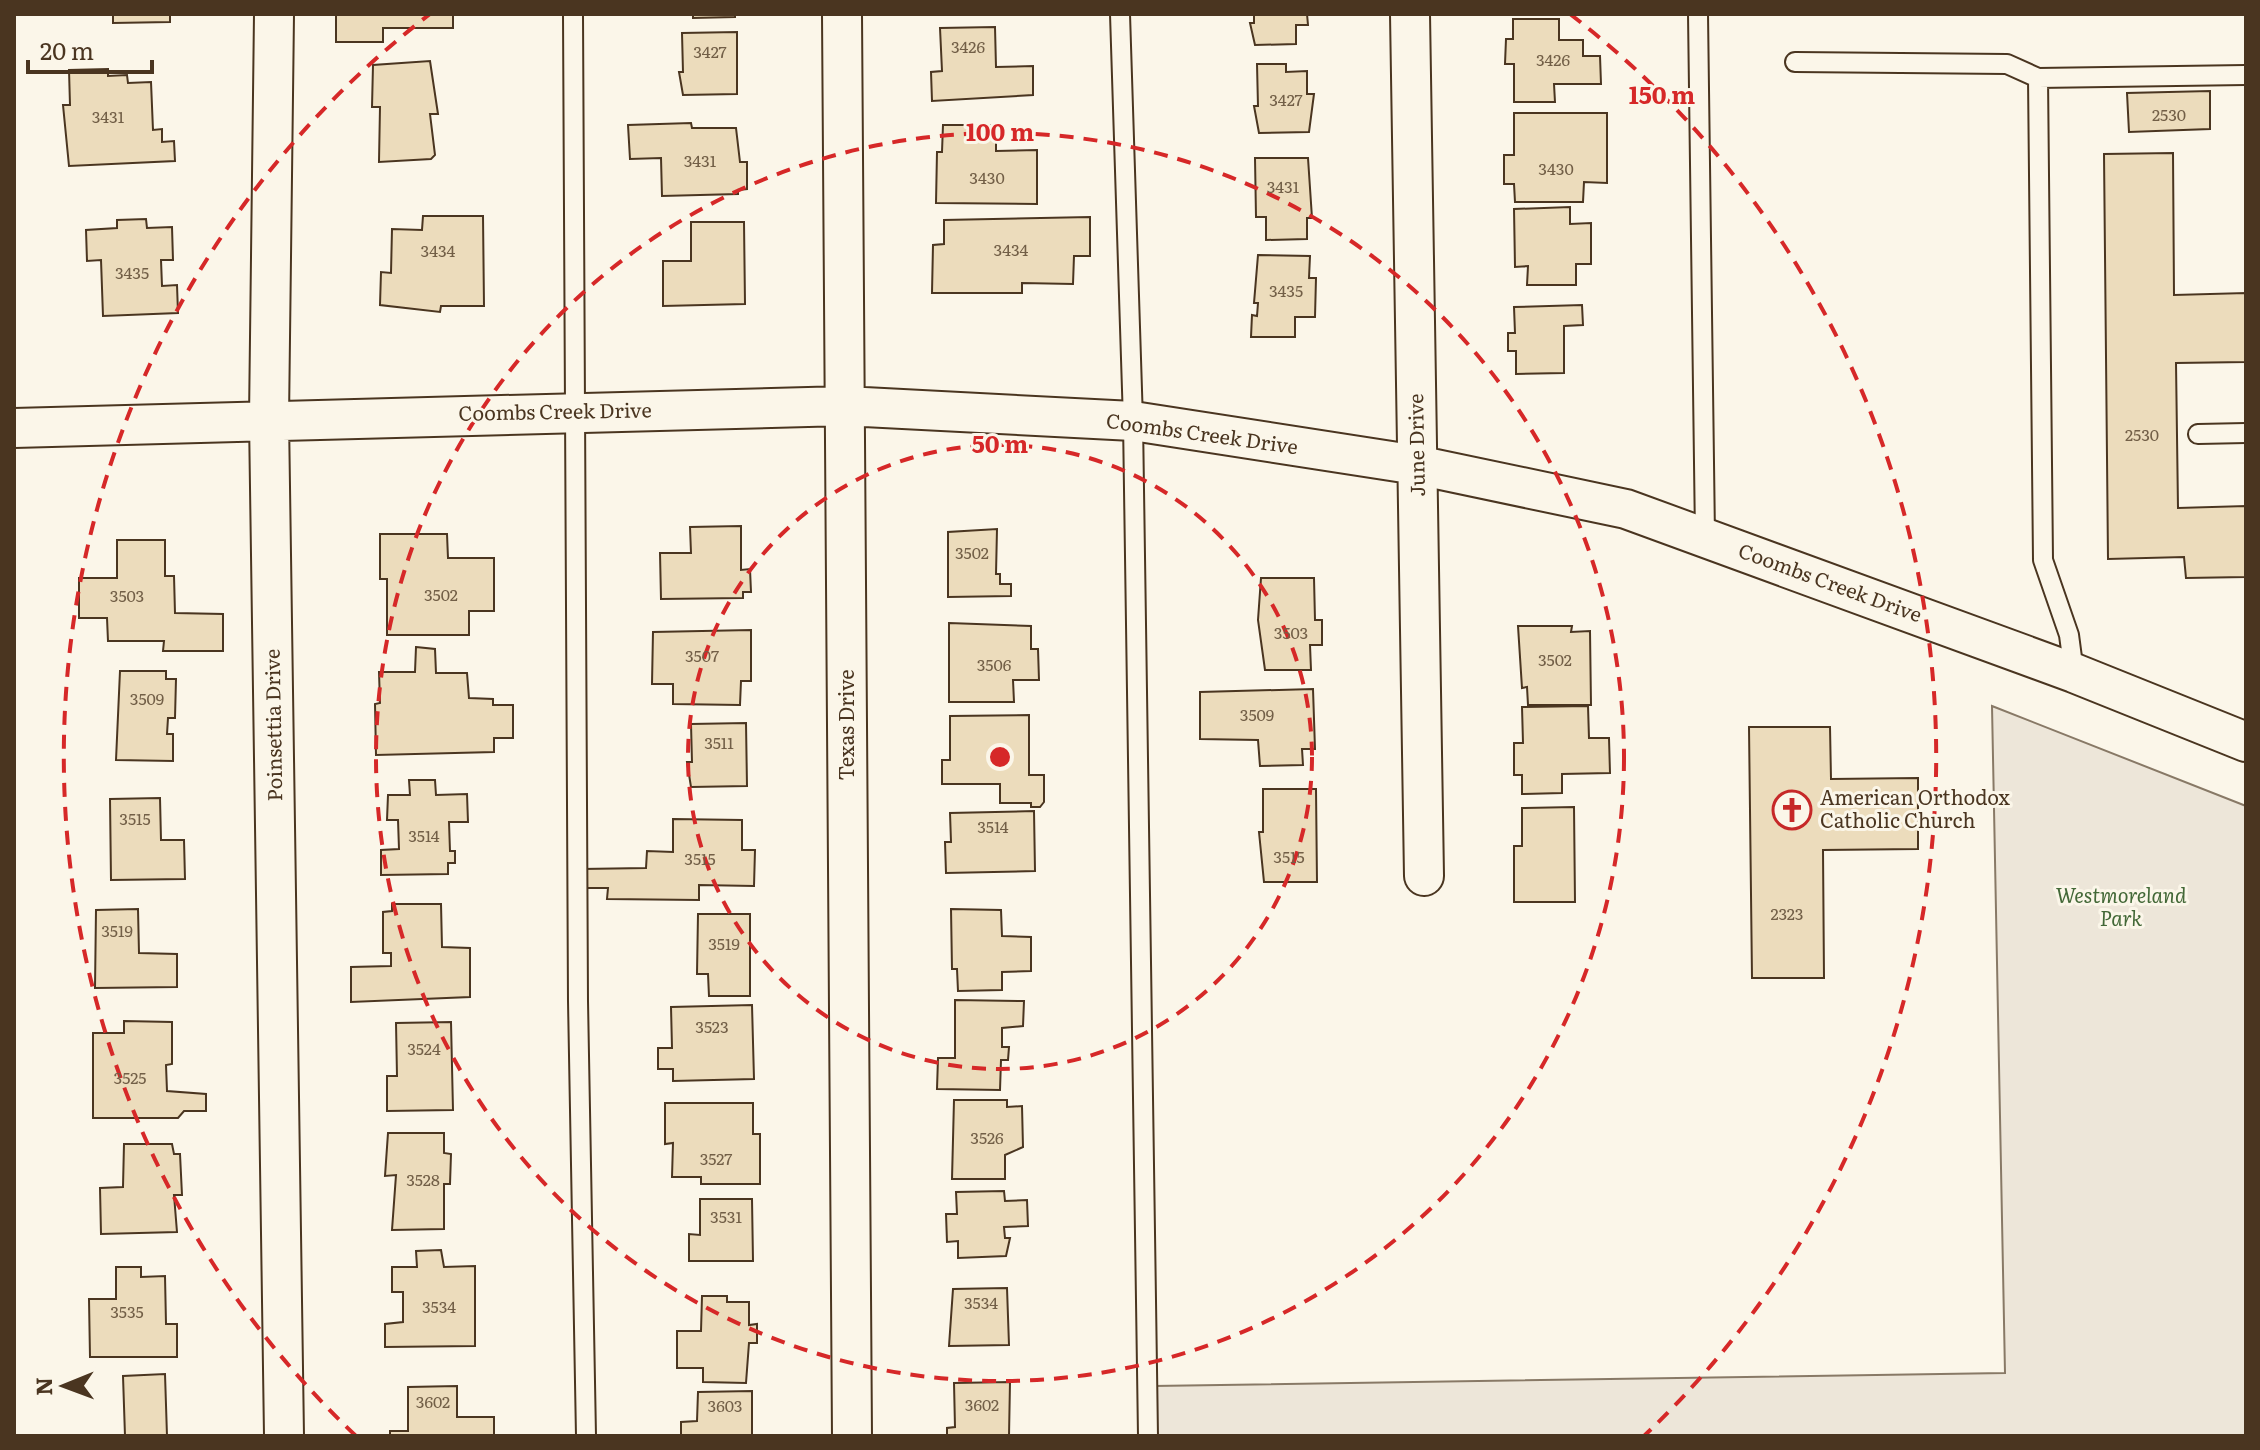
<svg xmlns="http://www.w3.org/2000/svg" width="2260" height="1450" font-family="Literata,serif">
  <rect width="100%" height="100%" fill="#fbf6e9"/>
  <path fill="#ede6d9" stroke="#887966" stroke-width="2" d="M 1992,706 L 2246,806 L 2246,1436 L 1155,1436 L 1153,1386 L 2005,1373 Z"/>
  <path fill="#ecdcbc" stroke="#4a3520" stroke-width="2" d="M 113,14 L 170,14 L 170,22 L 113,23 Z
    M 336,14 L 453,14 L 453,28 L 383,28 L 383,42 L 336,42 Z
    M 693,14 L 735,14 L 735,17 L 693,18 Z
    M 1254,14 L 1307,14 L 1308,25 L 1296,25 L 1296,44 L 1255,45 L 1250,23 L 1254,23 Z
    M 1513,19 L 1559,19 L 1559,40 L 1583,40 L 1583,56 L 1600,56 L 1601,84 L 1554,84 L 1555,102 L 1514,102 L 1514,64 L 1505,64 L 1506,39 L 1513,39 Z
    M 995,27 L 996,67 L 1033,66 L 1033,95 L 932,101 L 931,72 L 942,71 L 940,28 Z
    M 737,32 L 737,94 L 683,95 L 679,72 L 683,72 L 682,33 Z
    M 430,61 L 438,114 L 430,114 L 435,155 L 431,159 L 379,162 L 380,107 L 372,107 L 373,65 Z
    M 1257,64 L 1286,64 L 1286,72 L 1307,71 L 1307,94 L 1314,94 L 1309,132 L 1259,133 L 1254,106 L 1258,106 Z
    M 108,69 L 108,76 L 127,75 L 128,83 L 151,82 L 153,130 L 162,129 L 162,142 L 174,141 L 175,161 L 69,166 L 63,105 L 70,105 L 69,70 Z
    M 2210,91 L 2210,129 L 2129,132 L 2127,93 Z
    M 1514,113 L 1607,113 L 1607,183 L 1584,182 L 1583,202 L 1515,202 L 1514,184 L 1504,184 L 1504,155 L 1514,155 Z
    M 691,123 L 692,128 L 736,128 L 740,162 L 747,162 L 747,189 L 738,190 L 738,194 L 662,196 L 661,158 L 630,159 L 628,125 Z
    M 943,125 L 996,125 L 996,151 L 1037,150 L 1037,204 L 936,203 L 937,152 L 942,152 Z
    M 2173,153 L 2174,295 L 2246,293 L 2246,362 L 2176,363 L 2178,508 L 2246,506 L 2246,577 L 2186,578 L 2184,557 L 2108,559 L 2104,154 Z
    M 1255,158 L 1308,158 L 1312,218 L 1307,218 L 1307,239 L 1266,240 L 1266,217 L 1256,217 Z
    M 1570,207 L 1570,224 L 1591,223 L 1591,264 L 1576,264 L 1576,285 L 1527,285 L 1528,266 L 1515,267 L 1514,209 Z
    M 423,216 L 483,216 L 484,306 L 441,306 L 440,312 L 380,305 L 381,272 L 391,273 L 392,229 L 422,230 Z
    M 1090,217 L 1090,256 L 1074,256 L 1073,284 L 1022,283 L 1022,293 L 932,293 L 933,245 L 944,244 L 944,220 Z
    M 146,219 L 147,228 L 172,227 L 173,260 L 161,260 L 162,286 L 177,285 L 178,313 L 103,316 L 101,260 L 87,261 L 86,230 L 117,228 L 117,220 Z
    M 691,222 L 744,222 L 745,304 L 663,306 L 663,261 L 691,261 Z
    M 1258,255 L 1310,256 L 1309,278 L 1316,278 L 1315,317 L 1295,317 L 1295,337 L 1251,337 L 1252,315 L 1257,316 L 1258,303 L 1254,303 Z
    M 1582,305 L 1583,325 L 1564,326 L 1564,373 L 1516,374 L 1516,351 L 1508,351 L 1508,333 L 1515,333 L 1514,307 Z
    M 741,526 L 741,570 L 750,569 L 751,592 L 743,592 L 743,598 L 661,599 L 660,553 L 691,553 L 690,527 Z
    M 997,529 L 996,574 L 1000,574 L 1000,584 L 1011,584 L 1011,596 L 948,597 L 948,532 Z
    M 380,534 L 447,534 L 448,558 L 494,558 L 494,611 L 469,611 L 469,635 L 387,635 L 387,579 L 380,579 Z
    M 117,540 L 165,540 L 165,576 L 174,576 L 175,613 L 223,614 L 223,651 L 163,651 L 164,641 L 108,641 L 107,618 L 79,618 L 79,578 L 117,578 Z
    M 1261,578 L 1314,578 L 1315,620 L 1322,620 L 1322,645 L 1310,645 L 1311,670 L 1265,670 L 1258,620 Z
    M 949,623 L 1031,626 L 1031,649 L 1038,649 L 1039,680 L 1013,680 L 1014,702 L 949,702 Z
    M 1518,626 L 1572,626 L 1571,632 L 1590,631 L 1591,705 L 1528,705 L 1527,687 L 1522,688 Z
    M 751,630 L 751,681 L 741,681 L 740,705 L 673,704 L 673,684 L 652,684 L 653,632 Z
    M 416,647 L 435,649 L 436,673 L 467,673 L 469,698 L 493,699 L 493,705 L 513,705 L 513,738 L 494,738 L 494,752 L 376,755 L 375,704 L 380,703 L 379,672 L 415,672 Z
    M 120,671 L 166,671 L 166,679 L 176,679 L 175,718 L 168,718 L 167,734 L 173,734 L 173,761 L 116,760 Z
    M 1313,689 L 1315,749 L 1302,749 L 1303,765 L 1260,766 L 1258,740 L 1200,739 L 1200,692 Z
    M 1588,706 L 1589,738 L 1609,738 L 1610,773 L 1562,774 L 1562,793 L 1522,794 L 1522,775 L 1514,775 L 1514,743 L 1523,743 L 1522,707 Z
    M 1029,715 L 1029,775 L 1044,775 L 1044,802 L 1040,807 L 1031,807 L 1031,803 L 1000,803 L 1000,784 L 942,784 L 942,760 L 950,760 L 950,716 Z
    M 746,723 L 747,786 L 691,787 L 687,762 L 692,762 L 691,724 Z
    M 1749,727 L 1830,727 L 1831,779 L 1918,778 L 1918,849 L 1823,850 L 1824,978 L 1752,978 Z
    M 409,780 L 435,780 L 436,795 L 467,794 L 468,822 L 449,822 L 450,851 L 455,851 L 455,863 L 448,863 L 448,874 L 381,875 L 381,850 L 399,849 L 398,820 L 387,820 L 388,795 L 410,795 Z
    M 1263,789 L 1316,789 L 1317,882 L 1264,882 L 1259,832 L 1263,832 Z
    M 160,798 L 161,840 L 184,840 L 185,879 L 111,880 L 110,799 Z
    M 1574,807 L 1575,902 L 1514,902 L 1514,846 L 1522,846 L 1522,808 Z
    M 1034,811 L 1035,871 L 946,873 L 945,842 L 951,842 L 950,813 Z
    M 673,819 L 742,820 L 742,850 L 755,850 L 754,886 L 699,885 L 699,900 L 607,899 L 608,888 L 582,888 L 582,869 L 646,868 L 647,851 L 673,852 Z
    M 392,904 L 441,904 L 442,947 L 470,948 L 470,997 L 351,1002 L 351,967 L 391,966 L 391,953 L 383,953 L 383,912 L 392,911 Z
    M 138,909 L 139,953 L 177,954 L 177,987 L 95,988 L 96,910 Z
    M 951,909 L 1001,910 L 1002,936 L 1031,937 L 1031,971 L 1002,972 L 1002,990 L 958,991 L 957,969 L 952,969 Z
    M 698,914 L 750,914 L 750,996 L 709,996 L 708,974 L 697,974 Z
    M 955,1000 L 1024,1001 L 1023,1026 L 1002,1028 L 1002,1047 L 1009,1047 L 1008,1060 L 1001,1060 L 1000,1090 L 937,1089 L 938,1058 L 955,1058 Z
    M 752,1005 L 754,1079 L 673,1081 L 673,1069 L 658,1069 L 658,1048 L 672,1048 L 671,1007 Z
    M 124,1021 L 172,1022 L 172,1064 L 166,1065 L 167,1091 L 206,1094 L 206,1111 L 184,1111 L 178,1118 L 93,1118 L 93,1033 L 124,1033 Z
    M 451,1022 L 453,1110 L 387,1111 L 387,1076 L 397,1076 L 396,1023 Z
    M 954,1100 L 1007,1100 L 1007,1107 L 1022,1106 L 1023,1147 L 1005,1155 L 1005,1179 L 952,1179 Z
    M 665,1103 L 753,1103 L 753,1134 L 760,1134 L 760,1184 L 701,1184 L 701,1177 L 672,1177 L 673,1143 L 665,1144 Z
    M 388,1133 L 444,1133 L 444,1153 L 451,1154 L 450,1184 L 444,1184 L 444,1229 L 392,1230 L 396,1175 L 385,1176 Z
    M 124,1144 L 172,1144 L 174,1154 L 180,1154 L 182,1195 L 174,1195 L 177,1232 L 101,1234 L 100,1188 L 123,1187 Z
    M 1004,1191 L 1005,1201 L 1027,1200 L 1028,1226 L 1004,1227 L 1005,1238 L 1010,1238 L 1006,1256 L 958,1258 L 958,1241 L 947,1242 L 946,1214 L 957,1214 L 956,1192 Z
    M 700,1199 L 752,1199 L 753,1261 L 689,1261 L 689,1234 L 700,1235 Z
    M 441,1250 L 444,1267 L 475,1266 L 475,1346 L 385,1347 L 385,1324 L 403,1322 L 403,1292 L 392,1292 L 392,1267 L 417,1267 L 416,1251 Z
    M 116,1267 L 141,1267 L 141,1277 L 165,1276 L 166,1324 L 177,1324 L 177,1357 L 90,1357 L 89,1299 L 116,1299 Z
    M 1007,1288 L 1009,1345 L 949,1346 L 953,1289 Z
    M 702,1296 L 727,1296 L 727,1302 L 749,1302 L 749,1325 L 757,1324 L 757,1343 L 749,1343 L 746,1383 L 703,1382 L 703,1368 L 677,1368 L 677,1331 L 701,1331 Z
    M 165,1374 L 167,1436 L 125,1436 L 123,1376 Z
    M 1010,1382 L 1009,1436 L 947,1436 L 947,1428 L 955,1427 L 954,1383 Z
    M 457,1386 L 457,1417 L 494,1417 L 494,1436 L 390,1436 L 390,1431 L 408,1431 L 408,1387 Z
    M 752,1391 L 752,1436 L 681,1436 L 681,1422 L 697,1421 L 698,1392 Z"/>
  <g fill="none" stroke-linecap="round" stroke-linejoin="round">
    <g stroke="#4a3520" stroke-width="22">
      <path id="service" d="M 573,14 L 578,1001 L 586,1436
        M 1120,14 L 1133,421 L 1148,1436
        M 1698,14 L 1705,537
        M 1795,62 L 2007,64 L 2038,78
        M 2198,434 L 2246,433
        M 2074,673 L 2069,635 L 2043,560 L 2038,78 L 2246,75"/>
    </g>
    <g stroke="#4a3520" stroke-width="42">
      <path id="minor" d="M 274,14 L 269,419 L 284,1436
        M 842,14 L 852,1436
        M 1410,14 L 1424,876
        M 14,428 L 845,406 L 1133,421 L 1417,465 L 1626,509 L 2074,673 L 2246,742"/>
    </g>
    <use href="#service" stroke="#fbf6e9" stroke-width="18"/>
    <use href="#minor" stroke="#fbf6e9" stroke-width="38"/>
  </g>
  <g fill="none" stroke="#d62828" stroke-width="4" stroke-dasharray="14 10">
    <circle cx="1000" cy="757" r="312"/>
    <circle cx="1000" cy="757" r="624"/>
    <path d="M356 1436A936 936 0 0 1 430 14M1570 14A936 936 0 0 1 1644 1436"/>
  </g>
  <defs>
    <g id="church-ring" transform="scale(2)"><circle r="9.5" fill="#fbf6e9" stroke="#c62828" stroke-width="1.5"/><path d="M-1.2-6h2.4v3.5h3.3v2.4h-3.3V6h-2.4V-.1h-3.3v-2.4h3.3Z" fill="#c62828"/></g>
  </defs>
  <g fill-rule="evenodd">
    <use href="#church-ring" x="1792" y="810"/>
  </g>
  <g text-anchor="middle" stroke-width="6" stroke-linejoin="round" paint-order="stroke">
    <g font-size="16" fill="#725f47">
      <text x="968" y="53">3426</text>
      <text x="710" y="58">3427</text>
      <text x="1553" y="66">3426</text>
      <text x="1286" y="106">3427</text>
      <text x="2169" y="121">2530</text>
      <text x="108" y="123">3431</text>
      <text x="700" y="167">3431</text>
      <text x="1556" y="175">3430</text>
      <text x="987" y="184">3430</text>
      <text x="1283" y="193">3431</text>
      <text x="1011" y="256">3434</text>
      <text x="438" y="257">3434</text>
      <text x="132" y="279">3435</text>
      <text x="1286" y="297">3435</text>
      <text x="2142" y="441">2530</text>
      <text x="972" y="559">3502</text>
      <text x="441" y="601">3502</text>
      <text x="127" y="602">3503</text>
      <text x="1291" y="639">3503</text>
      <text x="702" y="662">3507</text>
      <text x="1555" y="666">3502</text>
      <text x="994" y="671">3506</text>
      <text x="147" y="705">3509</text>
      <text x="1257" y="721">3509</text>
      <text x="719" y="749">3511</text>
      <text x="135" y="825">3515</text>
      <text x="993" y="833">3514</text>
      <text x="424" y="842">3514</text>
      <text x="1289" y="863">3515</text>
      <text x="700" y="865">3515</text>
      <text x="1787" y="920">2323</text>
      <text x="117" y="937">3519</text>
      <text x="724" y="950">3519</text>
      <text x="712" y="1033">3523</text>
      <text x="424" y="1055">3524</text>
      <text x="130" y="1084">3525</text>
      <text x="987" y="1144">3526</text>
      <text x="716" y="1165">3527</text>
      <text x="423" y="1186">3528</text>
      <text x="726" y="1223">3531</text>
      <text x="981" y="1309">3534</text>
      <text x="439" y="1313">3534</text>
      <text x="127" y="1318">3535</text>
      <text x="433" y="1408">3602</text>
      <text x="982" y="1411">3602</text>
      <text x="725" y="1412">3603</text>
    </g>
    <g font-size="20" fill="#4a3520" stroke="#fbf6e9">
      <text transform="translate(555 412) rotate(-1)" y="7">Coombs Creek Drive</text>
      <text transform="translate(1202 434) rotate(8)" y="7">Coombs Creek Drive</text>
      <text transform="translate(1417 445) rotate(-91)" y="7">June Drive</text>
      <text transform="translate(1830 583) rotate(20)" y="7">Coombs Creek Drive</text>
      <text transform="translate(274 725) rotate(-91)" y="7">Poinsettia Drive</text>
      <text transform="translate(847 725) rotate(-90)" y="7">Texas Drive</text>
    </g>
    <g font-size="20" fill="#4a3520" stroke="#fbf6e9" text-anchor="start">
      <text x="1820" y="805">American Orthodox<tspan x="1820" dy="23">Catholic Church</tspan></text>
    </g>
    <g font-size="20" font-style="italic" fill="#436837" stroke="#fbf6e9">
      <text x="2121" y="903">Westmoreland<tspan x="2121" dy="23">Park</tspan></text>
    </g>
  </g>
  <circle cx="1000" cy="757" r="12" fill="#d62828" stroke="#fbf6e9" stroke-width="4"/>
  <g font-size="24" text-anchor="middle" font-weight="bold" fill="#d62828" stroke="#fbf6e9" stroke-width="6" stroke-linejoin="round" paint-order="stroke">
    <text x="1662" y="104">150 m</text>
    <text x="1000" y="141">100 m</text>
    <text x="1000" y="453">50 m</text>
  </g>
  <rect width="2260" height="1450" fill="none" stroke="#4a3520" stroke-width="32"/>
  <g transform="translate(64 1386) rotate(269)" stroke="#fbf6e9" stroke-width="6" paint-order="stroke">
  <path d="M0-6L14 30L0 20L-14 30Z" fill="#4a3520"/>
  <text y="-12" font-size="22" font-weight="bold" text-anchor="middle" fill="#4a3520">N</text>
  </g>
  <path d="M28 60v12h124v-12" fill="none" stroke="#4a3520" stroke-width="4"/>
  <text x="40" y="60" font-size="24" fill="#4a3520" stroke="#fbf6e9" stroke-width="6" paint-order="stroke">20 m</text>
</svg>
